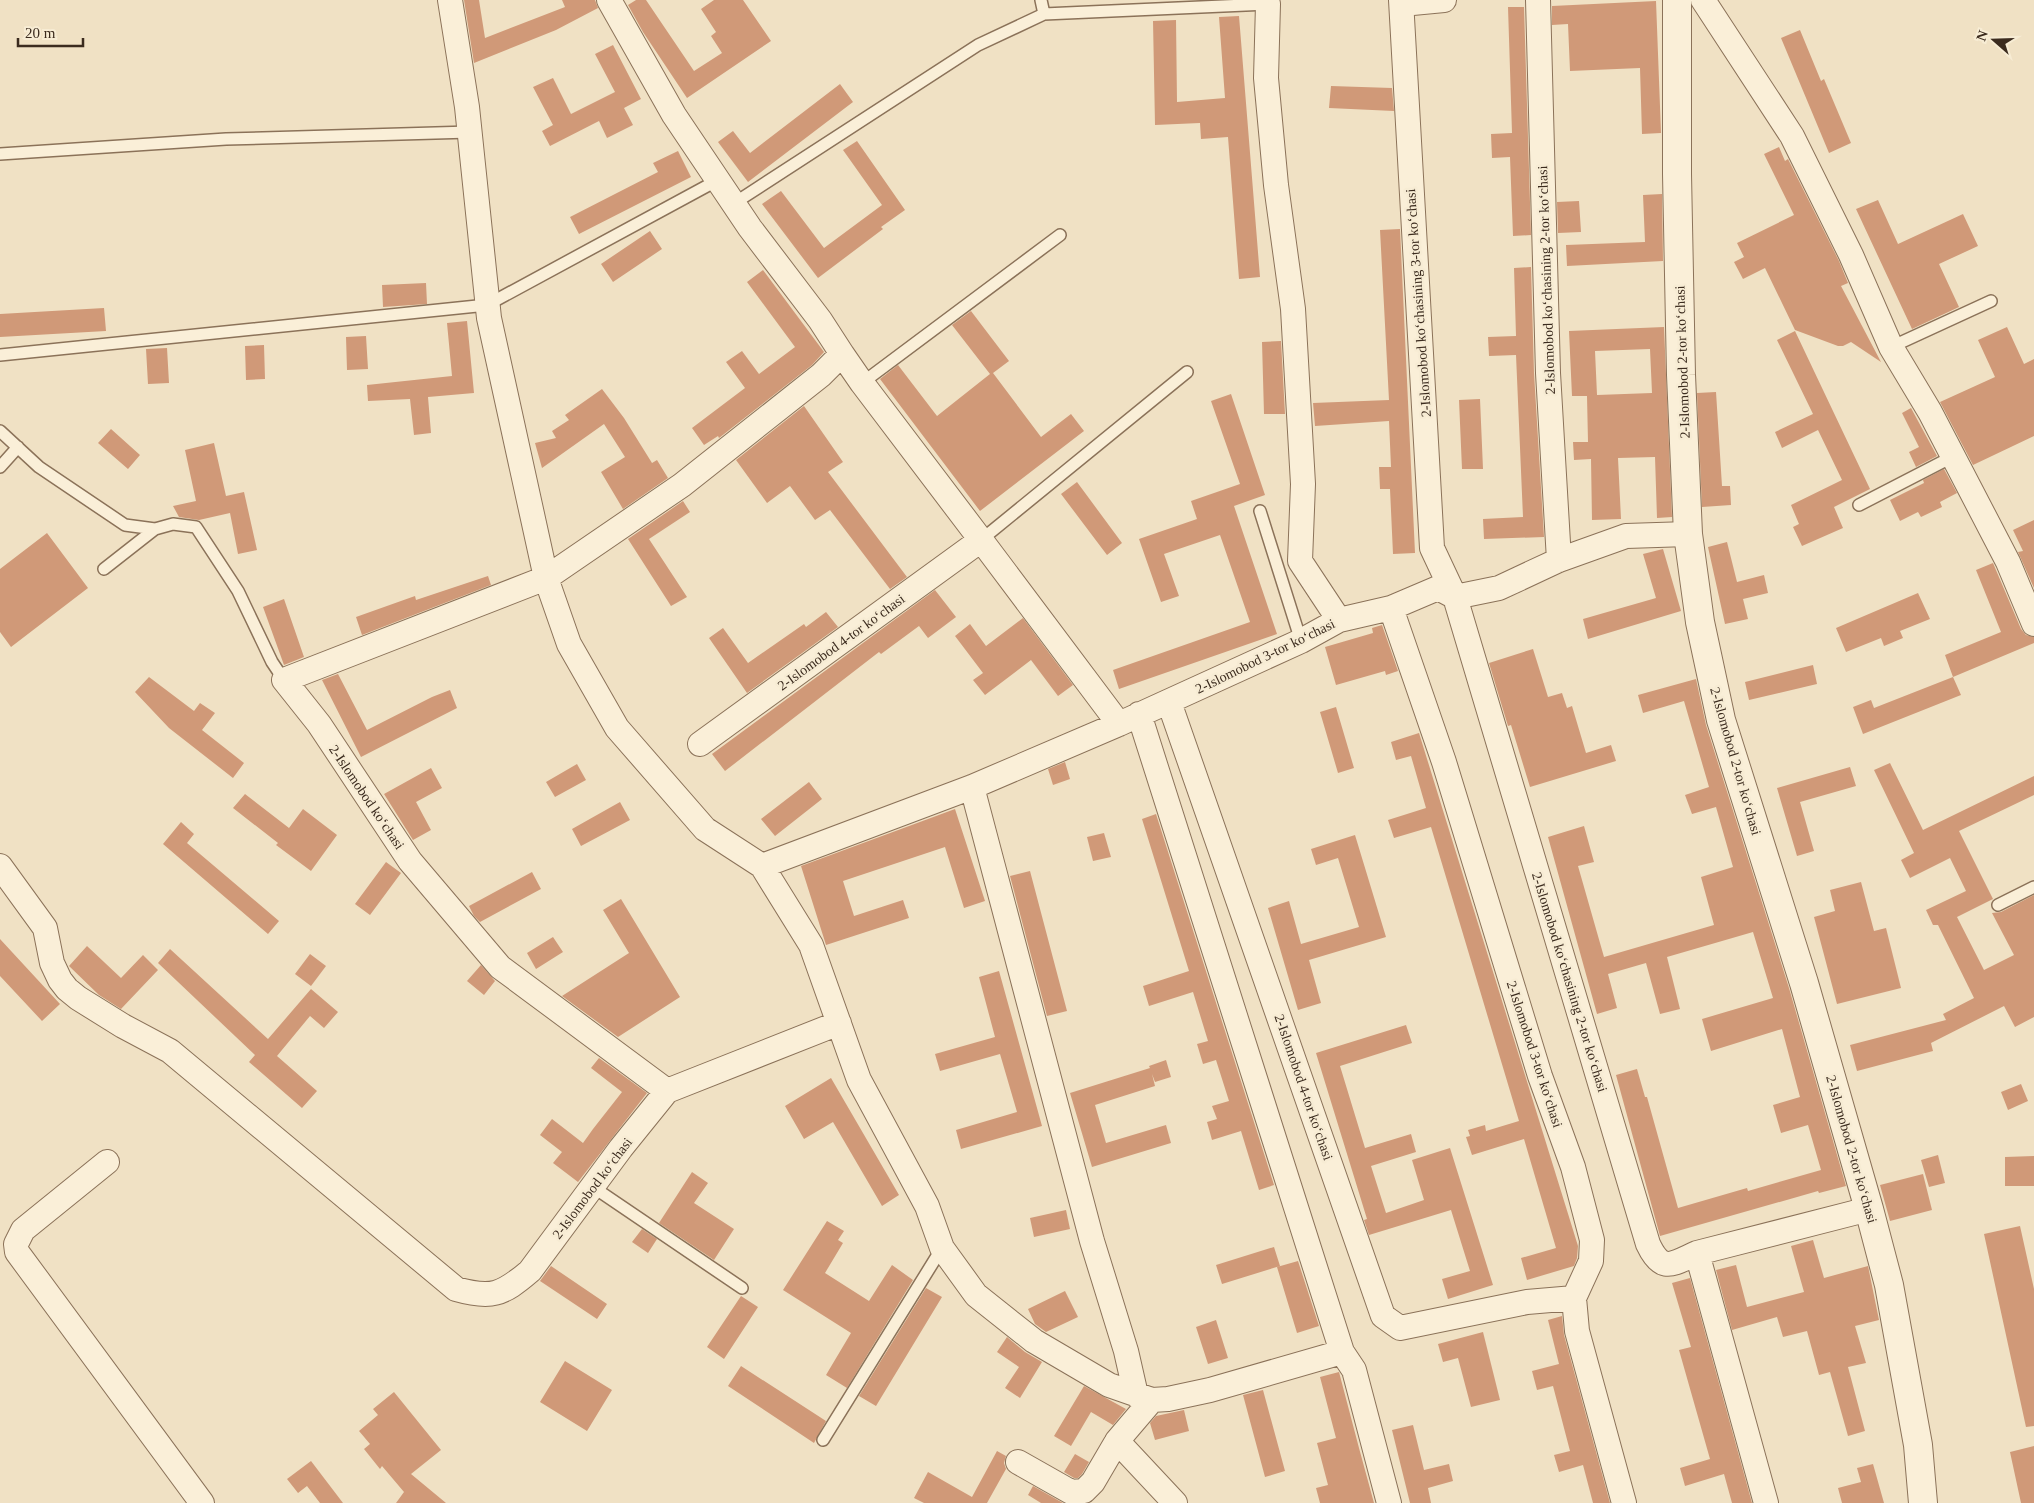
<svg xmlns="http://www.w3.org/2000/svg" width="2034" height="1503" font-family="Georgia,serif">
  <rect width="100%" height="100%" fill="#f0e1c4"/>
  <path fill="#d09978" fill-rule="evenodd" d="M 464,0 L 479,0 L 485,38 L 565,7 L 562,0 L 595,0 L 598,8 L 556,30 L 474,63 Z
    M 636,0 L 646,0 L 694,71 L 722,53 L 711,36 L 716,32 L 701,9 L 714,0 L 743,0 L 771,41 L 687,98 L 643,32 L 628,5 Z
    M 1656,1 L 1661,133 L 1642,134 L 1640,68 L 1570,71 L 1568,24 L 1552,25 L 1552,6 Z
    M 1508,7 L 1524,7 L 1531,235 L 1513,236 L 1510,157 L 1492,158 L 1491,134 L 1512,133 Z
    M 1239,16 L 1260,277 L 1239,279 L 1228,137 L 1201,139 L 1200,123 L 1155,125 L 1153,21 L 1176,20 L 1177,102 L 1225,98 L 1219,17 Z
    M 1800,30 L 1821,81 L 1824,79 L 1851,143 L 1829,153 L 1781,38 Z
    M 613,45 L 641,99 L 624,108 L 633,125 L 607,138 L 599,121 L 550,146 L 542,131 L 553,125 L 533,87 L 553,78 L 571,114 L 615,92 L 595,54 Z
    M 840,84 L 853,102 L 748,182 L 718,142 L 733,131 L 750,153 Z
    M 1331,86 L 1392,88 L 1394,111 L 1329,108 Z
    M 857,141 L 905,210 L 881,227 L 883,229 L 818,278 L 762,204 L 781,191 L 824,248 L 882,205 L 843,150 Z
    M 1779,147 L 1785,161 L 1788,159 L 1839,261 L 1848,283 L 1841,286 L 1881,362 L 1851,342 L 1843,346 L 1838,346 L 1795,330 L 1765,268 L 1743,279 L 1734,262 L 1744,257 L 1737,243 L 1794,215 L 1764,154 Z
    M 678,151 L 691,177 L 579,234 L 570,217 L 658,172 L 653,163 Z
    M 1662,194 L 1663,261 L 1567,266 L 1566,245 L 1645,242 L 1643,195 Z
    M 1878,200 L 1898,244 L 1963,214 L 1978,246 L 1939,264 L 1959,307 L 1912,329 L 1856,209 Z
    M 1579,201 L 1581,232 L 1558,233 L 1557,202 Z
    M 1400,229 L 1415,553 L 1393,554 L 1390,489 L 1380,489 L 1379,467 L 1391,467 L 1389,421 L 1315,426 L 1313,403 L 1389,400 L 1380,230 Z
    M 650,231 L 662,249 L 613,282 L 601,264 Z
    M 1531,267 L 1534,373 L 1544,537 L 1484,539 L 1483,519 L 1523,517 L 1516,355 L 1489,356 L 1488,337 L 1516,336 L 1514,268 Z
    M 763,270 L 824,352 L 812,365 L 719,438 L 718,436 L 704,445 L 692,428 L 745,388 L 726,362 L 742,351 L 759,374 L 795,347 L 747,282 Z
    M 426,283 L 427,304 L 383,307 L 382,285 Z
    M 104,308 L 106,331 L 0,337 L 0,314 Z
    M 971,311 L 1009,361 L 993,373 L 1041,437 L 1071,414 L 1084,431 L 980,511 L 880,379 L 898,365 L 937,416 L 990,374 L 952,325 Z
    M 467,321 L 474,393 L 428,397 L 431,433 L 414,435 L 410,399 L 368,401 L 367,385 L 452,376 L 447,323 Z
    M 1664,327 L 1672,517 L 1657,518 L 1655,457 L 1618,458 L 1621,519 L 1592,520 L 1591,459 L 1574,460 L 1573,442 L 1588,442 L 1587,396 L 1572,396 L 1569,331 ZM 1650,349 L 1652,393 L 1597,395 L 1595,351 Z
    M 2007,327 L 2024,364 L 2034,359 L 2034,436 L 1973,465 L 1940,402 L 1995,377 L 1978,340 Z
    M 1795,331 L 1870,489 L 1834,507 L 1843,528 L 1802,546 L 1793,527 L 1799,524 L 1791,505 L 1842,480 L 1818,430 L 1782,448 L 1775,432 L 1813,414 L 1777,340 Z
    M 366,336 L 368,369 L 347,370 L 346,337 Z
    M 1281,341 L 1285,414 L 1264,414 L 1262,342 Z
    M 264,345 L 265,379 L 246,380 L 245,346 Z
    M 167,348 L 169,383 L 148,384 L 146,349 Z
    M 602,389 L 624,418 L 652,463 L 657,460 L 668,478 L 623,509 L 601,472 L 625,457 L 604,424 L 542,468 L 535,443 L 556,438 L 552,431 L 569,420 L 565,415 Z
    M 1716,392 L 1722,486 L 1730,486 L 1731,505 L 1702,507 L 1697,393 Z
    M 1231,394 L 1265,495 L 1234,506 L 1277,634 L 1119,689 L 1113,670 L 1250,622 L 1220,535 L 1164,554 L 1179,596 L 1161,602 L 1139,539 L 1197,519 L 1191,501 L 1240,484 L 1211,401 Z
    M 1480,399 L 1483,469 L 1462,469 L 1459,400 Z
    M 804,406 L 843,462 L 828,472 L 907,577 L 890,589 L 830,510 L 815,520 L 790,486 L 767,503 L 736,460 Z
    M 1911,408 L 1937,456 L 1916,467 L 1909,452 L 1919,447 L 1902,413 Z
    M 111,429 L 140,455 L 128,469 L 98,443 Z
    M 214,443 L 226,496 L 244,492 L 257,550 L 238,554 L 230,513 L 199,520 L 179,517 L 173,506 L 196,501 L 185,450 Z
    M 1944,469 L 1957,493 L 1940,502 L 1942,507 L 1921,517 L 1918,512 L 1900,521 L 1890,500 L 1924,483 L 1923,480 Z
    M 1077,482 L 1122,543 L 1107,555 L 1061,494 Z
    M 683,501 L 690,512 L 649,539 L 687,597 L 671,606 L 628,539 Z
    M 2034,520 L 2034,588 L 2018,552 L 2023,551 L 2013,530 Z
    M 47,533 L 88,588 L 11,647 L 0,632 L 0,569 Z
    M 1727,542 L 1737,582 L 1764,575 L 1768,593 L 1743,599 L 1748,619 L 1725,624 L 1708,547 Z
    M 1663,549 L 1681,611 L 1588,639 L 1583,619 L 1656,598 L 1643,554 Z
    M 1993,563 L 2021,629 L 2026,635 L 2034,637 L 2034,643 L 1953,677 L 1945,655 L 2001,632 L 1976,570 Z
    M 488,576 L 491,585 L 362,635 L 356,617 L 415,596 L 416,600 Z
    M 935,590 L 956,617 L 928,638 L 919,626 L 881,654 L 879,652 L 725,771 L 712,754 Z
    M 1918,593 L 1930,619 L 1900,631 L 1903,638 L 1884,646 L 1881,638 L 1846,652 L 1836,628 Z
    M 284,599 L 304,657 L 284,665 L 263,607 Z
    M 826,612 L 838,627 L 747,693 L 709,638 L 723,628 L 748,663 L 804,624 L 806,627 Z
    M 1023,618 L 1073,685 L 1058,696 L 1031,660 L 985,695 L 973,680 L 983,673 L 955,636 L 970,624 L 986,646 Z
    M 1382,625 L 1398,671 L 1386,675 L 1385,671 L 1336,685 L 1325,647 L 1373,633 L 1372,628 Z
    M 1533,649 L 1548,697 L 1562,693 L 1567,708 L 1572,706 L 1586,753 L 1611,745 L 1616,761 L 1530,787 L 1511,725 L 1508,726 L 1489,663 Z
    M 1813,665 L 1817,684 L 1749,700 L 1745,682 Z
    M 338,674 L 367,730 L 432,697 L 450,690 L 457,708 L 361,757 L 322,680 Z
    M 149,677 L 194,711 L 200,703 L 215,713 L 202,730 L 244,763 L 233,778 L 169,728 L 135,692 Z
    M 1953,677 L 1961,695 L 1863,734 L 1853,707 L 1871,700 L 1874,708 Z
    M 1696,679 L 1706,725 L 1789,988 L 1846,1186 L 1819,1193 L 1818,1191 L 1660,1236 L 1616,1075 L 1637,1069 L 1645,1097 L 1647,1097 L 1678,1208 L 1747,1188 L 1748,1191 L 1821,1170 L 1808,1125 L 1781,1133 L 1773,1105 L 1800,1097 L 1782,1029 L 1711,1051 L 1702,1019 L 1773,998 L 1753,932 L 1667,957 L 1680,1009 L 1660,1014 L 1646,963 L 1608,974 L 1617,1008 L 1597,1014 L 1548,837 L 1584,826 L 1594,862 L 1578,866 L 1604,957 L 1714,925 L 1701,877 L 1733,867 L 1716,807 L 1692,814 L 1685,795 L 1709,787 L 1684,701 L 1643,713 L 1638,695 Z
    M 1336,707 L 1354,768 L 1338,773 L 1320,712 Z
    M 1419,733 L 1578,1246 L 1577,1258 L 1574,1266 L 1527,1280 L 1521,1258 L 1556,1248 L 1524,1139 L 1472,1155 L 1466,1137 L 1470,1136 L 1468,1130 L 1485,1125 L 1486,1131 L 1519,1121 L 1431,827 L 1394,838 L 1388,820 L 1426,808 L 1411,756 L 1396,760 L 1391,742 Z
    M 1065,762 L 1070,779 L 1053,785 L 1048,769 Z
    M 1890,763 L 1923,830 L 2034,776 L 2034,795 L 1959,831 L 1993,899 L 1957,917 L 1984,970 L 2014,955 L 1992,913 L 2001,912 L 2034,895 L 2034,1017 L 2015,1027 L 2004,1006 L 1931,1043 L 1933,1051 L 1857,1071 L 1850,1045 L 1946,1020 L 1943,1014 L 1974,998 L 1938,925 L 1933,925 L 1926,910 L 1966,891 L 1950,858 L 1910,878 L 1901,860 L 1914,853 L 1874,770 Z
    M 577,764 L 586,780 L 555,797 L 546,782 Z
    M 1850,767 L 1856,786 L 1800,802 L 1814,851 L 1797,856 L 1777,788 Z
    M 431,768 L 442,788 L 416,802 L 431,830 L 413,840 L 384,794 Z
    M 809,782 L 822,799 L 775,836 L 761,819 Z
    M 245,794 L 289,828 L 303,809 L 337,835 L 311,871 L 276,845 L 278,843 L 233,808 Z
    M 620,802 L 630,820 L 581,846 L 572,829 Z
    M 955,809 L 985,901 L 964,908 L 945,847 L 843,881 L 854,916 L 903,900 L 909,918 L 826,945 L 801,866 Z
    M 1156,814 L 1274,1185 L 1259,1190 L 1241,1131 L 1212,1140 L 1207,1122 L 1217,1119 L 1212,1106 L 1229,1101 L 1216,1060 L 1203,1064 L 1197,1044 L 1208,1041 L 1193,992 L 1149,1006 L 1143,986 L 1189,971 L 1142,819 Z
    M 181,822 L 194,834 L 187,843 L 279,921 L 268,934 L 163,844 Z
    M 1104,833 L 1111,857 L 1093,861 L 1087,837 Z
    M 1355,835 L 1386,937 L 1309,960 L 1321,1003 L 1298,1010 L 1268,908 L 1289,901 L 1301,944 L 1359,927 L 1338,858 L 1316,865 L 1311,849 Z
    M 386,862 L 401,873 L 370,915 L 355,904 Z
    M 1030,871 L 1067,1011 L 1047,1016 L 1010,876 Z
    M 532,872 L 541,889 L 480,922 L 474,916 L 469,906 Z
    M 1861,882 L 1874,931 L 1886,928 L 1901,988 L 1837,1004 L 1814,917 L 1835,911 L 1830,890 Z
    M 621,899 L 680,997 L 618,1037 L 562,996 L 629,953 L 603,910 Z
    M 553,937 L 563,952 L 536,969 L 527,953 Z
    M 0,939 L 60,1004 L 42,1021 L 0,976 Z
    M 87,946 L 121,978 L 143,955 L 158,970 L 121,1009 L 99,995 L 69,966 Z
    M 170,949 L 268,1039 L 311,989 L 338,1012 L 324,1028 L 310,1016 L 277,1056 L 317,1091 L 302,1108 L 249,1062 L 255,1055 L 158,963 Z
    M 310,954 L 326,966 L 311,986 L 295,974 Z
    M 481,965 L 495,981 L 484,995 L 467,981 Z
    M 999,971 L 1042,1126 L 961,1149 L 956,1130 L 1017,1112 L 1000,1054 L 940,1071 L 935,1054 L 995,1037 L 979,977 Z
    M 1406,1025 L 1412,1043 L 1340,1066 L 1365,1148 L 1411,1134 L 1416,1152 L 1371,1166 L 1386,1213 L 1424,1200 L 1412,1160 L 1450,1148 L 1493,1285 L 1448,1299 L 1442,1279 L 1470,1271 L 1451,1210 L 1369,1235 L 1364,1220 L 1367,1219 L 1316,1053 Z
    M 599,1058 L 647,1093 L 578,1182 L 553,1163 L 562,1152 L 540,1135 L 552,1119 L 583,1143 L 593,1129 L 622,1092 L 591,1068 Z
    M 1166,1060 L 1171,1077 L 1155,1082 L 1152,1074 L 1155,1086 L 1095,1105 L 1106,1143 L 1166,1125 L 1171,1143 L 1092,1167 L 1070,1093 L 1150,1068 L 1149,1066 Z
    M 831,1078 L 899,1195 L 882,1206 L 833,1122 L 804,1139 L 785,1106 Z
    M 2021,1084 L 2028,1101 L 2008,1110 L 2001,1092 Z
    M 1938,1155 L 1945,1183 L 1929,1187 L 1921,1160 Z
    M 2034,1156 L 2034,1186 L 2005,1186 L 2005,1157 Z
    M 692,1172 L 708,1183 L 694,1203 L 734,1229 L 714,1260 L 659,1223 Z
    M 1923,1174 L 1932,1210 L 1890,1221 L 1880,1185 Z
    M 1066,1210 L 1070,1229 L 1034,1237 L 1030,1218 Z
    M 827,1221 L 844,1231 L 838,1240 L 843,1243 L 825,1273 L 869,1301 L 892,1265 L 913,1280 L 847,1388 L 826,1375 L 851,1333 L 783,1290 Z
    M 2020,1226 L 2034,1289 L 2034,1426 L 2026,1427 L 1984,1234 Z
    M 642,1229 L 657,1239 L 648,1253 L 632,1242 Z
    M 1813,1240 L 1824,1278 L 1868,1266 L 1879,1320 L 1855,1326 L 1866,1363 L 1848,1367 L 1865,1431 L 1848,1436 L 1830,1372 L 1819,1375 L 1807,1331 L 1783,1337 L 1777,1317 L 1732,1330 L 1716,1270 L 1736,1265 L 1747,1307 L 1804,1292 L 1791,1246 Z
    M 1274,1247 L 1280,1266 L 1222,1284 L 1216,1265 Z
    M 1298,1261 L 1319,1326 L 1297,1333 L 1277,1267 Z
    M 551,1266 L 607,1304 L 597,1319 L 540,1281 Z
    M 1690,1278 L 1752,1503 L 1732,1503 L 1724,1474 L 1685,1486 L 1680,1468 L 1710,1459 L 1679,1350 L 1691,1347 L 1672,1283 Z
    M 926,1288 L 942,1297 L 876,1406 L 859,1396 Z
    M 1065,1291 L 1078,1317 L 1046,1332 L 1035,1324 L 1028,1309 Z
    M 741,1296 L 758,1307 L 724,1359 L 707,1347 Z
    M 1562,1316 L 1564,1335 L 1610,1503 L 1593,1503 L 1583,1465 L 1559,1472 L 1554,1455 L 1570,1451 L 1553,1386 L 1537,1390 L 1532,1371 L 1559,1364 L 1548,1320 Z
    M 1216,1320 L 1228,1358 L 1208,1364 L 1196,1327 Z
    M 1483,1332 L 1500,1400 L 1471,1407 L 1458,1358 L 1443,1362 L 1438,1344 Z
    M 1007,1337 L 1025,1352 L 1042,1362 L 1020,1398 L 1005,1388 L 1019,1367 L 997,1352 Z
    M 565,1361 L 612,1390 L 587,1431 L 540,1402 Z
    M 741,1366 L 826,1421 L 814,1443 L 728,1386 Z
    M 1339,1372 L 1359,1448 L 1374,1503 L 1320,1503 L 1316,1488 L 1328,1485 L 1317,1443 L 1336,1438 L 1320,1377 Z
    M 1084,1386 L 1126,1409 L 1113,1425 L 1091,1412 L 1071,1446 L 1054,1436 Z
    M 1263,1390 L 1285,1471 L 1265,1477 L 1243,1395 Z
    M 394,1392 L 441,1450 L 411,1474 L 446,1503 L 396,1503 L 404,1492 L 382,1466 L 380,1469 L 364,1449 L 370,1444 L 359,1431 L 378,1415 L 373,1409 Z
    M 1184,1410 L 1189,1431 L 1155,1440 L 1150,1423 L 1156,1416 Z
    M 1413,1425 L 1424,1470 L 1449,1464 L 1453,1481 L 1428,1488 L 1431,1503 L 1410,1503 L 1392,1430 Z
    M 2034,1446 L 2034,1503 L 2021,1503 L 2010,1452 Z
    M 997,1451 L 1006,1456 L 1004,1463 L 1006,1469 L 987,1503 L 924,1503 L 914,1498 L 928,1472 L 972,1497 Z
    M 1075,1454 L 1089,1462 L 1082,1474 L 1078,1478 L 1074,1478 L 1064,1472 Z
    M 311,1461 L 343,1503 L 320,1503 L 307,1486 L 298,1493 L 287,1479 Z
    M 1873,1464 L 1884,1503 L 1842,1503 L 1838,1488 L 1861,1482 L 1857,1468 Z
    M 1033,1486 L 1063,1503 L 1041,1503 L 1028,1495 Z"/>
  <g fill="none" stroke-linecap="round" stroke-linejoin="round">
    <g stroke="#8b7259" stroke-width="14">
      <path id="service" d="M 1041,0 L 1044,14 L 1268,4 L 1267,2
        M 0,154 L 226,139 L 470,132
        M 733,204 L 978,45 L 1044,14
        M 1891,347 L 1991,301
        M 0,355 L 487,305 L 718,180
        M 862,383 L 1060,235
        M 0,431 L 39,467 L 125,525 L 155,529 L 173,524 L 196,527 L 238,591 L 272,662 L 284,680
        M 0,467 L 18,447
        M 1859,505 L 1952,457
        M 1260,511 L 1301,641
        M 981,540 L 1187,372
        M 104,569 L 155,529
        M 1998,905 L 2034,887
        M 593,1187 L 742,1288
        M 823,1440 L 942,1248"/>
    </g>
    <g stroke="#8b7259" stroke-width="26">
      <path id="minor" d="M 450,0 L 467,107 L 489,318 L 546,578 L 569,644 L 617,728 L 705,829 L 762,866 L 811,945 L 859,1080 L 927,1206 L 942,1248 L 976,1295 L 1034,1341 L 1109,1385 L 1152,1400 L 1168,1399 L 1210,1390 L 1342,1352 L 1139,714
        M 609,0 L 674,115 L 750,228 L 820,320 L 842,354 L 821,375 L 682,485 L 546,578 L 284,680 L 319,724 L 410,861 L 500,967 L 667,1091
        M 1401,0 L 1432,548 L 1455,597 L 1648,1244 C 1662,1274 1672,1264 1697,1253 L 1869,1209
        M 1538,0 L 1548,373 L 1559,560
        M 1703,0 L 1792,136 L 1851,255 L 1891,347 L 1930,412 L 2008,562 L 2034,624
        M 1268,4 L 1266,78 L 1276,185 L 1293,309 L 1303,484 L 1300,561 L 1339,620
        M 1402,4 L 1444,0
        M 842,354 L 862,383 L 981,540 L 1119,724
        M 1455,597 L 1499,588 L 1559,560 L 1626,536 L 1688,534
        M 1391,608 L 1444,762 L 1540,1076 L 1573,1167 L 1592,1240 L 1591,1261 L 1574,1298 L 1577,1331 L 1624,1503
        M 1169,702 L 1383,1316 L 1400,1328 L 1527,1302 L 1574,1298
        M 700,744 L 981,540
        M 972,787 L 1092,1241 L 1126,1351 L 1136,1395
        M 0,866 L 45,928 L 52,963 L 60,980 L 67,989 L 78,998 L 123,1026 L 170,1051 L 456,1289 C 491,1299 502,1295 530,1271 L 621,1148 L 667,1091 L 839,1023
        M 762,866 L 972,787 L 1119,724 L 1301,641 L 1339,620 L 1391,608 L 1438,588 L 1455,597
        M 107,1162 L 23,1230 L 16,1244 L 17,1252 L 202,1503
        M 1697,1253 L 1766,1503
        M 1342,1352 L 1354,1370 L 1389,1503
        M 1117,1441 L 1175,1503
        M 1018,1462 L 1071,1492 L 1084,1491 L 1093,1482 L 1117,1441 L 1152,1400"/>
    </g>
    <g stroke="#8b7259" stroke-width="30">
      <path id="tertiary" d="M 1677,0 L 1677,174 L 1681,375 L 1688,534 L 1700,622 L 1721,720 L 1804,983 L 1869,1209 L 1889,1285 L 1918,1445 L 1923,1503"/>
    </g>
    <use href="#service" stroke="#faefd8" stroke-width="11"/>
    <use href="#minor" stroke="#faefd8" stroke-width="24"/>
    <use href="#tertiary" stroke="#faefd8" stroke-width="28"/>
  </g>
  <g text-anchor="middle" stroke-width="5" stroke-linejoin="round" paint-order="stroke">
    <g font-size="14" fill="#3b2b1e" stroke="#f7ecd4">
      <text transform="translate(1546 280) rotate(-92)" y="5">2-Islomobod koʻchasining 2-tor koʻchasi</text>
      <text transform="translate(1418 303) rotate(-94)" y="5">2-Islomobod koʻchasining 3-tor koʻchasi</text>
      <text transform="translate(1682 362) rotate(-92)" y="5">2-Islomobod 2-tor koʻchasi</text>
      <text transform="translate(841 642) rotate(-36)" y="5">2-Islomobod 4-tor koʻchasi</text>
      <text transform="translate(1265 656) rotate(-26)" y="5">2-Islomobod 3-tor koʻchasi</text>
      <text transform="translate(1736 761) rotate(74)" y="5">2-Islomobod 2-tor koʻchasi</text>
      <text transform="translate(367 797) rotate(56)" y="5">2-Islomobod koʻchasi</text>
      <text transform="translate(1570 982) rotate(73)" y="5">2-Islomobod koʻchasining 2-tor koʻchasi</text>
      <text transform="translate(1535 1054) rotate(72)" y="5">2-Islomobod 3-tor koʻchasi</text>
      <text transform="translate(1304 1087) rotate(71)" y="5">2-Islomobod 4-tor koʻchasi</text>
      <text transform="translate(1852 1149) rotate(74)" y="5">2-Islomobod 2-tor koʻchasi</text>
      <text transform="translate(592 1188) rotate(-53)" y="5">2-Islomobod koʻchasi</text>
    </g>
  </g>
  <g transform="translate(1994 40) rotate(290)" stroke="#f7ecd4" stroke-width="4" paint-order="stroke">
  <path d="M0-4L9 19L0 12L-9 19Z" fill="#3b2b1e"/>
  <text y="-8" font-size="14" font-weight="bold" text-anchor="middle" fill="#3b2b1e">N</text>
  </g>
  <path d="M18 38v8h65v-8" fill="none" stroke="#3b2b1e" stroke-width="2.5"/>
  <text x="25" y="38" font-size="15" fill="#3b2b1e" stroke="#f7ecd4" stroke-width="4" paint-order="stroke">20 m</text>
</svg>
